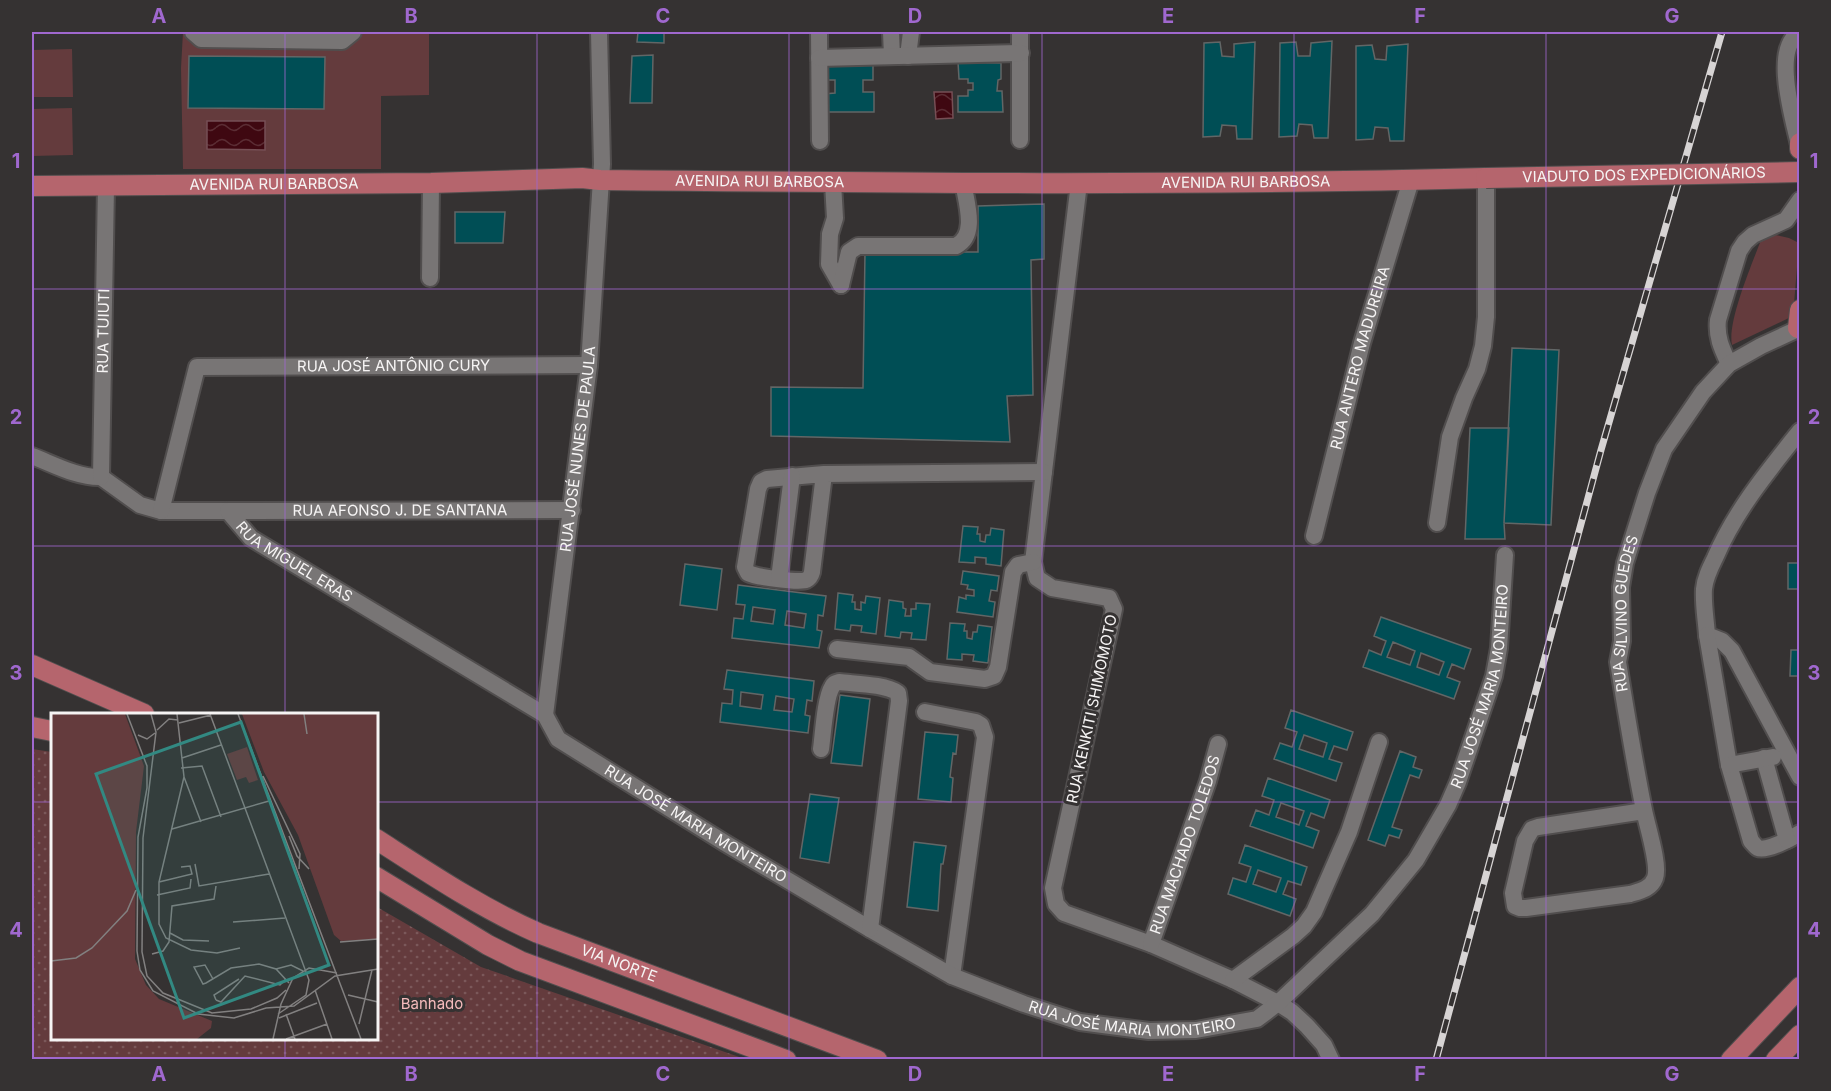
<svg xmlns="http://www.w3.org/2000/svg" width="1831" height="1091" font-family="Inter,sans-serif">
  <defs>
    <pattern id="park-dots" width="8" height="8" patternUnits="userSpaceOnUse" patternTransform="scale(1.5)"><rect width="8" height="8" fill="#643b3d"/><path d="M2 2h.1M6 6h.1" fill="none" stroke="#7b585a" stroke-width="1.8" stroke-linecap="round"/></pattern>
    <pattern id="water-waves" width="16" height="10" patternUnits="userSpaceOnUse" patternTransform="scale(1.5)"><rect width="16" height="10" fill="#3f0811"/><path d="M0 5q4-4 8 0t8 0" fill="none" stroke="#5b2d34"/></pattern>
  </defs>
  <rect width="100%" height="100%" fill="#353232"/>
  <path fill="#643b3d" d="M 183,32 L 429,32 L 429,95 L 381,96 L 381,169 L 183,169 L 181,68 Z
    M 72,49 L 73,97 L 32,97 L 32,50 Z
    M 72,108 L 73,155 L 32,156 L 32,109 Z
    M 1776,235 L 1789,238 L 1799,243 L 1793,316 L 1732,345 C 1727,322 1752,264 1761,240 Z"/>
  <path fill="url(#park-dots)" d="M 32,749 L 52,752 L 52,1038 L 376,1038 L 377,907 L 481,967 L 745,1059 L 32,1059 Z"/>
  <path fill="url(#water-waves)" stroke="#764f55" stroke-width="1.5" d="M 934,92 L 952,92 L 953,118 L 936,119 Z
    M 207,121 L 265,121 L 265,150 L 207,149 Z"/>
  <path fill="#004e55" stroke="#626666" stroke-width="1.5" fill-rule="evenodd" d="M 638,32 L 664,32 L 664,43 L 637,42 Z
    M 1332,41 L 1328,138 L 1314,138 L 1312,125 L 1299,124 L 1297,136 L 1279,137 L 1280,43 L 1296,42 L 1298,56 L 1310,56 L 1311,43 Z
    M 1220,42 L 1222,56 L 1234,57 L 1234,44 L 1255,42 L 1252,139 L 1237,139 L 1236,126 L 1222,125 L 1220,136 L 1203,137 L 1204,43 Z
    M 1408,44 L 1404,141 L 1390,141 L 1388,128 L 1375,127 L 1373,139 L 1356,140 L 1356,46 L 1372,45 L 1375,59 L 1386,60 L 1387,46 Z
    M 653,55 L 652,103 L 630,103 L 632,56 Z
    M 189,56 L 325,57 L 324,109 L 188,108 Z
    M 958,62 L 1001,63 L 1001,79 L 998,80 L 997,91 L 1002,91 L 1003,112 L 958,112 L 958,96 L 968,96 L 968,90 L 973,90 L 973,83 L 968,83 L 968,79 L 959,79 Z
    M 823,63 L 873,63 L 873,80 L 863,80 L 863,92 L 874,92 L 874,112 L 823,112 L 823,94 L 835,93 L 835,80 L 823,80 Z
    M 1044,204 L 1044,259 L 1031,260 L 1033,395 L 1007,396 L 1010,442 L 771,436 L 771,387 L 863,388 L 865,252 L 978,252 L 978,206 Z
    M 455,212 L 505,212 L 503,243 L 455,243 Z
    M 1512,348 L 1559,350 L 1551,525 L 1504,523 Z
    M 1470,428 L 1509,428 L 1504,523 L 1505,539 L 1465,539 Z
    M 963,526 L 978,527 L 977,534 L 980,534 L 980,541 L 985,542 L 986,535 L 990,535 L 991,528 L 1004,530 L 1001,566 L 986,564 L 986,558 L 975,557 L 975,563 L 959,562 Z
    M 1788,563 L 1800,563 L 1800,589 L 1788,589 Z
    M 685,564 L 722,569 L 717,610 L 680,605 Z
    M 963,571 L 999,576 L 997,591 L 991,590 L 989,601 L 995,602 L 993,617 L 957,612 L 959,597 L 966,599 L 966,595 L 974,596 L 974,590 L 967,589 L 968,585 L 961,584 Z
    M 738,585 L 826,596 L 823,616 L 818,615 L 817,630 L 822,631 L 819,648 L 732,638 L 734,618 L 743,619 L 745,605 L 736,604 ZM 753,607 L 775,610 L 773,624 L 751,621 ZM 787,611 L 806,614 L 804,628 L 785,625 Z
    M 838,593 L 853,595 L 852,602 L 855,602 L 855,609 L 861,610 L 861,602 L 865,603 L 866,596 L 880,598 L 876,634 L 861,632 L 862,626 L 851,625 L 850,631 L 835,629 Z
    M 889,600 L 903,602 L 903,608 L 906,609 L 905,616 L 911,616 L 911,609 L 916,609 L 916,603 L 930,604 L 926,640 L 911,639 L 912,633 L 901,632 L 900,638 L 885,636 Z
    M 1381,617 L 1471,649 L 1464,669 L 1452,664 L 1447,677 L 1460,682 L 1454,699 L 1363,667 L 1369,650 L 1381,655 L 1386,641 L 1374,636 ZM 1393,642 L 1415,651 L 1410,665 L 1387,657 ZM 1421,653 L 1444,662 L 1439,675 L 1417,667 Z
    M 950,623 L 965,624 L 964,631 L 967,631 L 967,638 L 972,639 L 973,632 L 977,632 L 978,625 L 992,627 L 988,663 L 973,661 L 974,655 L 962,654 L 962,660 L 947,659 Z
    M 1791,650 L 1800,650 L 1800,676 L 1790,676 Z
    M 727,670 L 814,681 L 812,701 L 807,700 L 805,715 L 810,716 L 808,733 L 720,722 L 722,703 L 732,704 L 733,690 L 724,689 ZM 741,692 L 763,695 L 761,709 L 740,706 ZM 776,696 L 794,699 L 792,712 L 774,710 Z
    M 840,695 L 870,699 L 862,766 L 831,763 Z
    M 1291,710 L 1353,732 L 1347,750 L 1334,746 L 1329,759 L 1342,763 L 1336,781 L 1274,759 L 1280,743 L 1292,747 L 1297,732 L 1285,728 ZM 1304,735 L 1327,743 L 1323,757 L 1299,749 Z
    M 925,732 L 958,735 L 956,754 L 953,753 L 950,777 L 953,778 L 951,802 L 918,799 Z
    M 1400,751 L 1416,757 L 1413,767 L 1422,770 L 1419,778 L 1410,775 L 1392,827 L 1402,830 L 1399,838 L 1389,835 L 1385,846 L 1368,840 Z
    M 1268,778 L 1330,800 L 1324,818 L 1311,813 L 1306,826 L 1319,831 L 1313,848 L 1250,826 L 1256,810 L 1269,815 L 1274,800 L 1262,796 ZM 1281,803 L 1304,811 L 1299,825 L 1276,817 Z
    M 810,794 L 839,798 L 829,863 L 800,858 Z
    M 914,842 L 946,846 L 943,864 L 941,864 L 938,911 L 907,907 Z
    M 1245,845 L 1307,867 L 1301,885 L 1288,881 L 1283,894 L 1296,899 L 1290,916 L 1228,894 L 1233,878 L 1246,882 L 1251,867 L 1239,863 ZM 1258,870 L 1281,878 L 1276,892 L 1253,884 Z"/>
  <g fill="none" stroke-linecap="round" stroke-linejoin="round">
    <g stroke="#514e4e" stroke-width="20">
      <g id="minor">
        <path d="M 193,32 L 201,39 L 342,41 L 353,32"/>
        <path d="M 891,32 L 892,56"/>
        <path d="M 1020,32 L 1020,140"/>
        <path d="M 819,33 L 820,141"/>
        <path d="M 908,56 L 911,32"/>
        <path d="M 819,58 L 1021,53"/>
        <path d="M 1799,145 C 1794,121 1771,47 1800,33"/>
        <path d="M 833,183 L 835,218 L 830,234 L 829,264 L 841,285"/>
        <path d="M 1079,183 L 1033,562 L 1037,578 L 1052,588 L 1109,598 L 1114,609 L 1053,888 L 1056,904 L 1064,913 L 1151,944 L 1233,980 L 1278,1003 L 1292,1012 L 1307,1026 L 1324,1045 L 1331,1060"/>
        <path d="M 430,278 L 431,183"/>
        <path d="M 841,285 L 849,252 L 858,246 L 956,246 C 978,235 966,202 963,182"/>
        <path d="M 1729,364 C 1722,349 1716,337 1718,320 L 1739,251 L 1745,242 L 1753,235 L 1786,220 L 1800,200"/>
        <path d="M 1800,431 C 1768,471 1735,511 1715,558 C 1710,568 1705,578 1704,589 C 1703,604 1706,620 1707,635 L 1722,641 L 1732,651 L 1800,777"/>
        <path id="s1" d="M 32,456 C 53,464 78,478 101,477 L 140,505 L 161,511 L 228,511 L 251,538 L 545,715"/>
        <path d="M 824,474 L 812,572 C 811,576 810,578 806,580 C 799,583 756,577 748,573 L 745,567 L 758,489 L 761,482 L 767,479 L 824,474 L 1044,472"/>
        <path id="s2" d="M 101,477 L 106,186"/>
        <path id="s3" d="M 161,511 L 197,367 L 589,365"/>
        <path id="s4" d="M 228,511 L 572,510"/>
        <path d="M 1437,523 L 1450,437 L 1464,398 L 1477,369 L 1483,346 L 1486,317 L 1486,178"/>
        <path id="s5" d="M 1314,536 L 1362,343 L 1411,180"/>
        <path d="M 779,579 L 792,476"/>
        <path d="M 1707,635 L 1729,765 L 1751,841 C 1753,843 1756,847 1758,848 C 1766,852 1792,838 1800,833"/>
        <path d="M 837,649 L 909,657 L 930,672 L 985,679 L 994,676 L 998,667 L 1013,572 L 1018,565 L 1033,562"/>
        <path d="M 925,712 L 976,722 L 981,725 L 985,737 L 952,976"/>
        <path id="s6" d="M 545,715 L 558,739 L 725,843 L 870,929 L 952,976 L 1024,1004 L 1080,1022 L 1149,1031 L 1196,1030 L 1257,1019 L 1278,1003 L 1372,914 L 1416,860 L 1448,805 L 1458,782 L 1494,676 L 1499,648 L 1505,555"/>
        <path id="s7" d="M 545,715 L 589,365 L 602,164 L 599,32"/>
        <path d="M 821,749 C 823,735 825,698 832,687 C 834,683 835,683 839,682 C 856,684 885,684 898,693 L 899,701 L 870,929"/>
        <path d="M 1764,758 L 1787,840"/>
        <path d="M 1729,765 L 1773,757"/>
        <path id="s8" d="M 1644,811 L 1538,827 L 1532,829 L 1525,841 L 1513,893 L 1515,906 L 1520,908 L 1526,908 L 1630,894 C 1640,891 1651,889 1655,878 C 1660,865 1647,826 1644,810 C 1634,761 1626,711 1618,662 L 1622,641 L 1621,587 L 1625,563 L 1647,493 L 1664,449 L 1703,392 L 1729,364 L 1761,346 L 1800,328"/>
        <path id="s9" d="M 1151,944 L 1208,781 L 1218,744"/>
        <path d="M 1233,980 L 1293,936 L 1304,926 L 1314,912 L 1349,832 L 1379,742"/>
      </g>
    </g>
    <g stroke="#514e4e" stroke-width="22">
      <g id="major">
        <path d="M 1800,143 L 1800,149"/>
        <path id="s10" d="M 32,186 L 431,183 L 582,178 L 600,180 C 895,183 1191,186 1486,178"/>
        <path d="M 1798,328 L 1800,310"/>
        <path d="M 32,665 L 144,714"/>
        <path d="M 32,727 L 52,731"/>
        <path id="s11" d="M 376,839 C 429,873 481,908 538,933 L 877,1060"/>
        <path d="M 376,877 L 488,945 L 520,961 L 786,1060"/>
        <path d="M 1731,1060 L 1800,987"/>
        <path d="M 1776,1060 L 1800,1035"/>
      </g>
    </g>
    <use href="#minor" stroke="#787575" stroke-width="16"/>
    <use href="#major" stroke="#b5656d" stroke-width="20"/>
    <g stroke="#d7d4d4" stroke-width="7">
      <path id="rail" d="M 1436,1060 L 1601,450 L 1722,32"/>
    </g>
    <use href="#rail" stroke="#353232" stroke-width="4.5" stroke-dasharray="14" stroke-linecap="butt"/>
    <g stroke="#514e4e" stroke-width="22" stroke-linecap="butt">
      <g id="major-bridge">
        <path id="s12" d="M 1486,178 L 1800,172"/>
      </g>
    </g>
    <use href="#major-bridge" stroke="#b5656d" stroke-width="20"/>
  </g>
  <path fill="none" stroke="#a068cf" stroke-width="1.5" stroke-opacity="0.55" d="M 285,32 L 285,714M 537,32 L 537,1060M 789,32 L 789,1060M 1042,32 L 1042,1060M 1294,32 L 1294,1060M 1546,32 L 1546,1060M 32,289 L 1800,289M 32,546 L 1800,546M 32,802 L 52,802M 376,802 L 1800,802M 285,1038 L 285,1060"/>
  <g text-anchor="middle" stroke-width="6" stroke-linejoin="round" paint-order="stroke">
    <g font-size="15" fill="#f6f4f4" stroke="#353232">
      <text dy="5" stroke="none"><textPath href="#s12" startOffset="158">VIADUTO DOS EXPEDICIONÁRIOS</textPath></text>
      <text dy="5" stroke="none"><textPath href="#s10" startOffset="728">AVENIDA RUI BARBOSA</textPath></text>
      <text dy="5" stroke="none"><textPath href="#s10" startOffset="1214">AVENIDA RUI BARBOSA</textPath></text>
      <text dy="5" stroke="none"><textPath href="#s10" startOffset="242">AVENIDA RUI BARBOSA</textPath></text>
      <text dy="5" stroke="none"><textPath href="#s2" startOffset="146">RUA TUIUTI</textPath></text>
      <text dy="5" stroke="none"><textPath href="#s5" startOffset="184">RUA ANTERO MADUREIRA</textPath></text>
      <text dy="5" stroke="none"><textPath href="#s3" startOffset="345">RUA JOSÉ ANTÔNIO CURY</textPath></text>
      <text dy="5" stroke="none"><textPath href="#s7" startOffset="268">RUA JOSÉ NUNES DE PAULA</textPath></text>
      <text dy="5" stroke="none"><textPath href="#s4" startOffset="172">RUA AFONSO J. DE SANTANA</textPath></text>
      <text dy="5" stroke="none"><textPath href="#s1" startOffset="294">RUA MIGUEL ERAS</textPath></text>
      <text dy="5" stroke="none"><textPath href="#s8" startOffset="610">RUA SILVINO GUEDES</textPath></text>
      <text dy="5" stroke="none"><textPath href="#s6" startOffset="1215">RUA JOSÉ MARIA MONTEIRO</textPath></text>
      <text transform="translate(1092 709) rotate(-78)" y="5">RUA KENKITI SHIMOMOTO</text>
      <text dy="5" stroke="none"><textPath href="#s6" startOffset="189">RUA JOSÉ MARIA MONTEIRO</textPath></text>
      <text dy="5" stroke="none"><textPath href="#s9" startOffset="105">RUA MACHADO TOLEDOS</textPath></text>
      <text dy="5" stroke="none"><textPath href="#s11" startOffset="274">VIA NORTE</textPath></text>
      <text dy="5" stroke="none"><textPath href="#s6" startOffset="675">RUA JOSÉ MARIA MONTEIRO</textPath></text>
    </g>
    <g font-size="15" fill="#f5bbbc" stroke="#353232">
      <text x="432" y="1009">Banhado</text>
    </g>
  </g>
  <g transform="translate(51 713)">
    <rect width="327" height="327" fill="#353232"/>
    <path d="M 196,34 L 207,67 L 198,70 L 195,64 L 186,67 L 176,41 Z" fill="#643b3d"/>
    <path d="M 0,1 L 74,1 L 93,53 L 85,119 L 84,246 L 95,272 L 108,286 L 161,308 L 160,315 L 146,326 L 0,326 ZM 191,1 L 327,1 L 327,226 L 290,228 L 283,222 L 247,122 L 213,59 Z" fill="#643b3d"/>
    <path fill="none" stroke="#828080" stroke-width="1.5" d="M 76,1 L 96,53 L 96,75 L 87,124 L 86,238 L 89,257 L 102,278 L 147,301 L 183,305 L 215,295 L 243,293 L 284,263 L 327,256M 100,1 L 105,19 L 92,125 L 91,239 L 96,263 L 112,280 L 161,300 L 200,296 L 226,285 L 235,277M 126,1 L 133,64 L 108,169 L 108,211 L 115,225 L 140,237 L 166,240 L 189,235M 159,1 L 258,267 L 255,282 L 227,301M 187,1 L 310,326M 253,1 L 256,21M 128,10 L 160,2M 106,17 L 118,6 L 127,7M 87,22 L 96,26 L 104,20M 131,45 L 170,32M 130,55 L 151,53 L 170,104M 212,63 L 249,141 L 248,156M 133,64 L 150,109M 121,116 L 218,88M 238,123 L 246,143 L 258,156M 144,151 L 148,173 L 218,161M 108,169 L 141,161 L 139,153 L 130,154M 106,182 L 139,175 L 140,166M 182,209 L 234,205M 119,220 L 132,227 L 158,228M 289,229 L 327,226M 101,241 L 112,238 L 118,229 L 121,193 L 163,186 L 165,173M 0,248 L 25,245 L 41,235 L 76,198 L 85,177M 225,256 L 240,252 L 252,258M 162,266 L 154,252 L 143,254 L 152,271 L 155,270 L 180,255 L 208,251 L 225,256 L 238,270M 264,277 L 281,326M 297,282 L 327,289M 165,287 L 170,289 L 194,263 L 229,272 L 235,266M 165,287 L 163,282 L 188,266M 235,301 L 244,326M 228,305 L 266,290M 308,311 L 321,257M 222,326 L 230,291 L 242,265 L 258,255 L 286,260M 235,326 L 276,311"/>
    <path fill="#328982" fill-opacity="0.15" stroke="#328982" stroke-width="3" d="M 190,9 L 278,252 L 133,305 L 45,61 Z"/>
    <rect width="327" height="327" fill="none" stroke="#f6f4f4" stroke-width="3"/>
  </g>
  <rect width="1831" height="1091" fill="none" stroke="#353232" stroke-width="66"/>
  <rect x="33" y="33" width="1765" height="1025" fill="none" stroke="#a068cf" stroke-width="2"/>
  <g font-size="20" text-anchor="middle" font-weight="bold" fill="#a068cf">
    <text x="159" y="23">A</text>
    <text x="411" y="23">B</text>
    <text x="663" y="23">C</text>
    <text x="915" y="23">D</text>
    <text x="1168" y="23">E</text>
    <text x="1420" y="23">F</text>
    <text x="1672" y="23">G</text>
    <text x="16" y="168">1</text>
    <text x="1814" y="168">1</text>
    <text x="16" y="424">2</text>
    <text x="1814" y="424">2</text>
    <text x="16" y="680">3</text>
    <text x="1814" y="680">3</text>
    <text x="16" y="937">4</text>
    <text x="1814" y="937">4</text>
    <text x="159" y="1081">A</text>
    <text x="411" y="1081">B</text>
    <text x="663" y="1081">C</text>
    <text x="915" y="1081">D</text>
    <text x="1168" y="1081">E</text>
    <text x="1420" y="1081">F</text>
    <text x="1672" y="1081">G</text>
  </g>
</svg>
